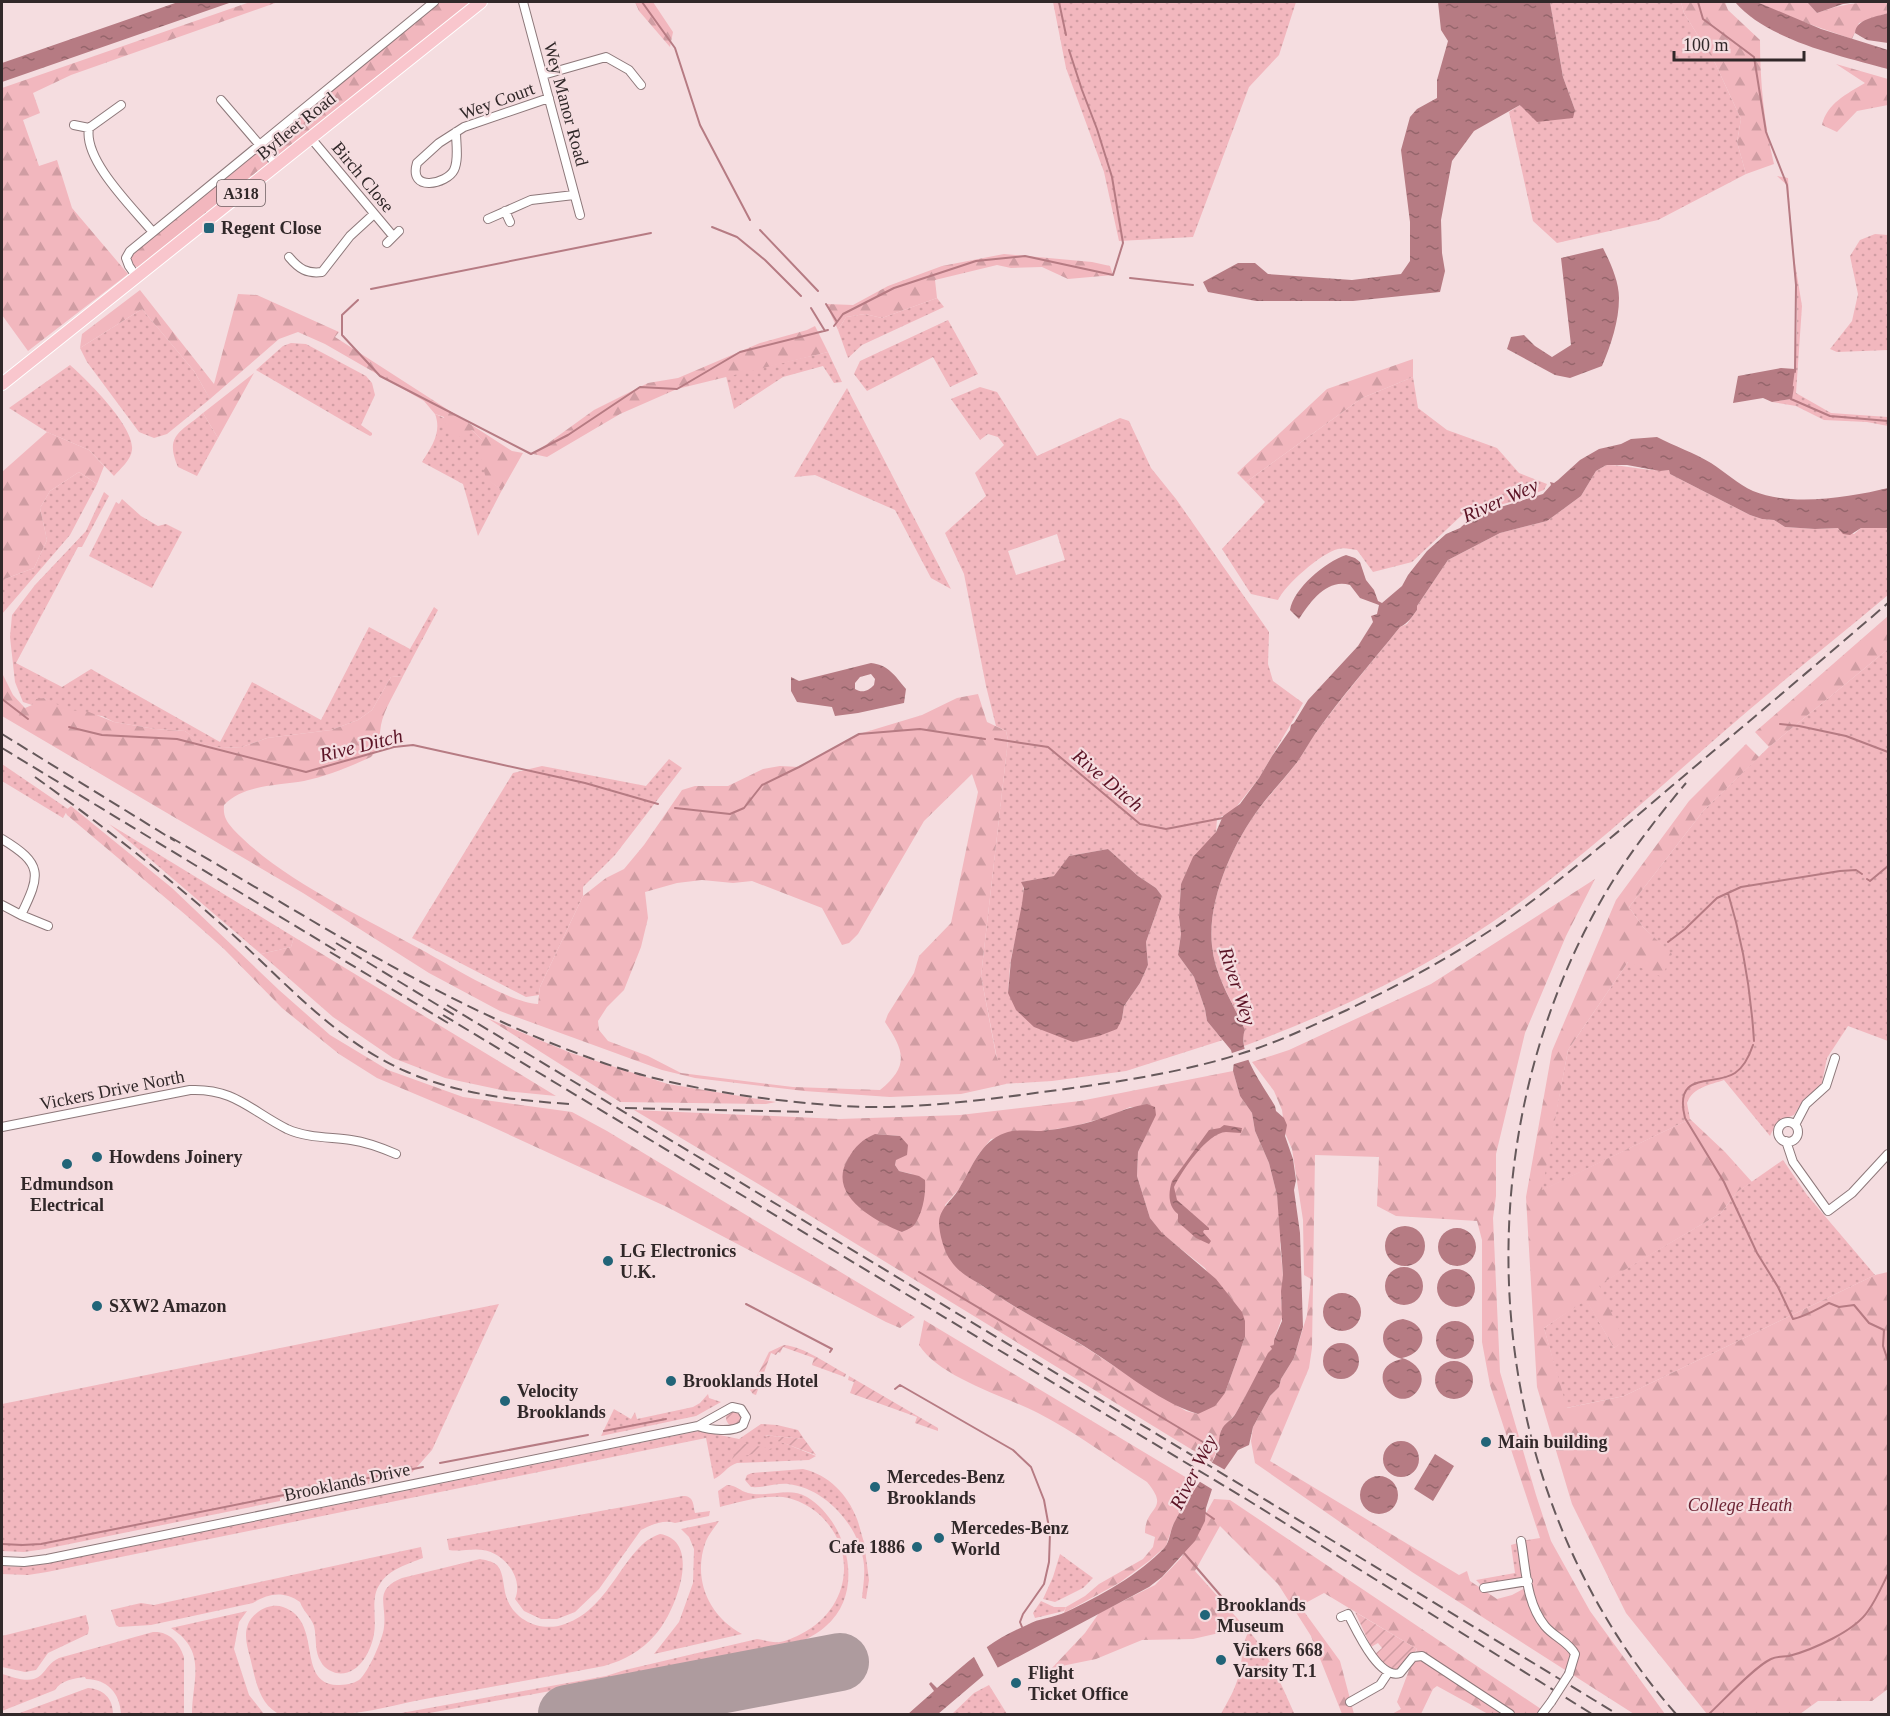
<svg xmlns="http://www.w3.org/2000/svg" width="1890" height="1716" font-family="Georgia,serif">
  <defs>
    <pattern id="grass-dots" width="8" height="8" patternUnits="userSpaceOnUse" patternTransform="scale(1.5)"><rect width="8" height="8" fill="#f2b7be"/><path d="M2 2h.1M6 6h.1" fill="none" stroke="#d09da3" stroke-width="1.8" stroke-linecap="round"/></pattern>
    <pattern id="forest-firs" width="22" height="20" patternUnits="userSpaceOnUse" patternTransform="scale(1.5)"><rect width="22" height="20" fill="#f2b7be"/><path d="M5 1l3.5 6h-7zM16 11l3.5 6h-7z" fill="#d09da3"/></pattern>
    <pattern id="garden-furrows" width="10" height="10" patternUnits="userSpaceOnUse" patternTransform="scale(1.5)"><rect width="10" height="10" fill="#f2b7be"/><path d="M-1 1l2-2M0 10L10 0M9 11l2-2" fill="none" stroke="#d09da3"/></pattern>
    <pattern id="water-ripples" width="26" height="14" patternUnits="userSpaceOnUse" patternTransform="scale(1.5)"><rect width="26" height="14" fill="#b67b83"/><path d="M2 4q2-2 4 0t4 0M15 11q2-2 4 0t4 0" fill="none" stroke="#95656b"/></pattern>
  </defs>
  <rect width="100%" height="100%" fill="#f5dde0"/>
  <path fill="url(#grass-dots)" fill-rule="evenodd" d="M 1053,2 L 1296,2 L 1279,55 L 1249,87 L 1193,237 L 1119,241 L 1104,172 L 1066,68 Z
    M 1550,2 L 1681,2 L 1684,13 L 1715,63 L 1741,119 L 1737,142 L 1746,174 L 1658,220 L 1557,243 L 1533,221 L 1509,112 L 1520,105 L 1575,110 L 1563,77 Z
    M 1777,176 L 1788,178 L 1792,245 L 1802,306 L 1796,393 L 1831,413 L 1888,417 L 1888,426 L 1867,422 L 1824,420 L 1796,406 L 1772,402 L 1790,399 C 1796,364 1799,319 1796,283 C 1792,250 1789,218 1787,185 Z
    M 1875,234 L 1888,235 L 1888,350 L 1837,352 L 1830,349 L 1852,321 L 1858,294 L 1850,256 L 1860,240 Z
    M 937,298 L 944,307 L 862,345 L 848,358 L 838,330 L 846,317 L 865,314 L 882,318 Z
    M 142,309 L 194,371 L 210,399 L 167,434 L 154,438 L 139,432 L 87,362 L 80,348 Z
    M 948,320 L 978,374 L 950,387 L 933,357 L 867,391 L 854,374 L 860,361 Z
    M 291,343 L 306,344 L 366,376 L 372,383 L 375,395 L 361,425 L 372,433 L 372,435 L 370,436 L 359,430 L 256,370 L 283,346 Z
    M 828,352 L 842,382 L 834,383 L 823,366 L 783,377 L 734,409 L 726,376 Z
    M 70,365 C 87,380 135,427 132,450 C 131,460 120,469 114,476 L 89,450 L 47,432 L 9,408 Z
    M 1413,377 L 1418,408 L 1447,430 L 1497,448 L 1519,473 L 1547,484 L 1544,490 L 1511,502 L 1463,514 L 1412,562 L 1373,572 L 1357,550 C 1351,549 1343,547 1338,549 C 1321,553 1285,585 1278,600 L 1251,594 L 1222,549 L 1265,502 L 1246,482 L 1362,398 Z
    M 980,387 L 997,392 L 1037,456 L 1120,418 L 1129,421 L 1151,468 L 1176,499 L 1269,632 L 1268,664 L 1273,681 L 1303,703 L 1259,778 L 1234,810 L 1217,819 L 1216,832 L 1181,884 L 1179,917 L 1181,934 L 1178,955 L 1194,977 L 1205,1009 L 1207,1021 L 1223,1040 L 1126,1071 L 1052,1081 L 1002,1084 L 981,976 L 1008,740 L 1006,731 L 996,726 L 986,686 L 964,574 L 945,533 L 986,496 L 975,473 L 1004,445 L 998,437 L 988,434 L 980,440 L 951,399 ZM 1057,534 L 1065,560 L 1016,575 L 1008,551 ZM 1108,849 L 1138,876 L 1156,888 L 1162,896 L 1146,942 L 1148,965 L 1140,983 L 1124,1006 L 1122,1019 L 1008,993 C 1009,982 1009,971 1011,960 C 1014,939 1029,902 1022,882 L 1055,876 L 1069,856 Z
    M 847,388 L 951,589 L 931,578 L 895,510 L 815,475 L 794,477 Z
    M 203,413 L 218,438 L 197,476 L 178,467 C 164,435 181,432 203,413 Z
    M 435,414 L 472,430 L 482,440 L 486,478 L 502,490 L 478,536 L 463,484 L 422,462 C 432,446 442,432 435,414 Z
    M 1606,465 C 1627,465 1649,472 1669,470 L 1670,474 L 1750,515 L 1762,519 L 1774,520 L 1785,527 L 1815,529 L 1839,528 L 1854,534 L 1861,528 L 1888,528 L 1888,595 C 1833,641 1776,686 1721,734 C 1637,807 1555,884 1460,943 C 1392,985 1319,1018 1244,1046 L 1243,1035 L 1245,1030 C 1233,1003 1215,976 1212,946 C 1207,900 1233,843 1260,807 C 1273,791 1286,777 1298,761 C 1304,752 1309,742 1315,734 C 1342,697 1372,662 1400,627 L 1407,624 L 1417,610 L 1417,606 L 1448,560 L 1500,533 L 1547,521 L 1581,496 L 1596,471 Z
    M 79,472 L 97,484 L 70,535 L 2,614 L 2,580 L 34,568 L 47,540 L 40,508 L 50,491 Z
    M 104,492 L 109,496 L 82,547 L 78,547 L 16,663 L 62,687 L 91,669 L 220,742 L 252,682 L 321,720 L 369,627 L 410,649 L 434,607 L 438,610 L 403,676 L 391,677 L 372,710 L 358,720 L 331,730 L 267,738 L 242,747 L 222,748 L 202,744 L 185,731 L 155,729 L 114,722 L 102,716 L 68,712 L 44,698 L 32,705 L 23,702 L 15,682 L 10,637 L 12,615 L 35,585 L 86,531 Z
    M 122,499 L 141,516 L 158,526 L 166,524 L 182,532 L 152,588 L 89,556 L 116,502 L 119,504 Z
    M 1888,649 L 1888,1041 L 1848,1026 L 1827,1058 L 1821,1087 L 1804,1099 L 1794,1115 C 1782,1120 1775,1124 1770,1136 L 1724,1080 C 1710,1085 1693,1087 1687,1103 L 1690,1119 L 1541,1191 L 1568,1050 L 1628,962 L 1672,955 L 1643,927 L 1629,907 L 1704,810 L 1769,747 Z
    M 669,759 L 682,768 L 615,855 L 583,887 L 583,896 L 540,987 L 539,995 L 526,997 L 412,938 L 513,773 L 542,766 L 646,786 Z
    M 2,764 L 68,809 L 63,818 L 2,781 Z
    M 109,824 L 294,937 L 291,947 L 261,954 Z
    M 1783,1160 L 1807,1195 L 1875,1275 L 1624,1396 L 1566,1408 L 1544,1328 L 1586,1299 L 1614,1348 L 1623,1341 L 1598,1285 L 1721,1213 L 1737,1192 Z
    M 499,1304 L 432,1450 L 409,1476 L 285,1500 L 283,1497 L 280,1498 L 280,1501 L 45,1549 L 24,1552 L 2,1551 L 2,1404 Z
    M 708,1394 L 709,1398 L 721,1402 L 696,1416 L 601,1436 L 614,1409 L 631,1419 L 635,1412 L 637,1419 L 693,1407 L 700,1403 Z
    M 761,1424 L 777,1425 L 798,1430 L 804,1439 L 764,1435 L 816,1456 L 809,1460 L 737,1463 C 727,1466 723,1475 714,1479 L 706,1438 L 47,1572 L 28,1575 L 2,1574 L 2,1566 L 19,1567 L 46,1564 L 704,1430 L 705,1432 L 739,1439 Z
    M 803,1469 C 829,1475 847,1494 857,1519 C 861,1530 862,1539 867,1549 L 865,1550 L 869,1580 L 866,1599 L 862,1598 C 863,1587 865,1576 864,1565 C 861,1528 826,1488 788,1484 C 776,1483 764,1488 751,1487 L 745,1480 L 747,1475 L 752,1473 Z
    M 727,1485 C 736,1485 740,1491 748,1493 C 768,1498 789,1486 807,1497 C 848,1522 866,1592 826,1626 C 813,1638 797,1643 781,1649 L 424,1714 L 396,1714 L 606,1676 L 625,1670 L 757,1639 C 764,1640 773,1643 780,1642 C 787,1641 795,1637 801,1634 C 849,1610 859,1552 820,1515 C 810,1506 797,1499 783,1497 C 762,1495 740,1502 720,1507 L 718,1491 Z
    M 683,1496 C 694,1496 693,1504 695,1513 L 710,1511 L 709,1516 L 675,1523 C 664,1519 651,1525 641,1530 L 599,1589 L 575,1612 L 557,1619 L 541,1619 L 524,1611 L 515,1599 C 524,1578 504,1553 483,1550 C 472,1548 460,1552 449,1550 L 447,1539 Z
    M 719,1521 C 715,1527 709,1534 706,1541 C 692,1578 708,1616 742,1634 L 654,1654 L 679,1622 L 693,1583 L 694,1549 L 689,1537 L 681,1529 Z
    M 660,1534 C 704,1541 674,1615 655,1635 C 641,1651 625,1660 604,1666 C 545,1677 485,1688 425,1699 C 398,1704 368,1713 340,1714 C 330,1715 284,1716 277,1713 C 258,1702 255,1677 250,1657 C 245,1640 242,1624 258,1612 C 264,1607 275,1604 283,1607 C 324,1621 295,1683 337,1685 C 345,1685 353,1684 359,1680 C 368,1673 383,1639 384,1627 C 387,1604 373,1590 402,1578 L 480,1559 C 485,1560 492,1561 497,1565 C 504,1573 503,1586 506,1596 C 513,1620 541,1633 565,1624 C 612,1608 624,1545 660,1534 Z
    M 1521,1542 L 1528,1581 L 1484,1588 L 1476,1580 L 1515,1573 L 1511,1545 Z
    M 421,1547 L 423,1558 C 408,1564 389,1569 380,1584 C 370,1598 377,1617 374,1634 C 371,1652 358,1677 336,1673 C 330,1671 324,1668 321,1662 C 314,1652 317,1638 314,1626 C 311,1617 303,1611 300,1602 C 284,1591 269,1593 253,1603 L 151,1625 L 119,1627 L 116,1625 L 111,1610 L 141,1603 L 154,1605 Z
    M 1060,1554 L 1093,1578 L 1083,1588 L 1055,1602 L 1043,1599 L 1053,1577 Z
    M 1041,1601 L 1054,1607 L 1066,1607 L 1064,1611 L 1035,1618 L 1033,1613 Z
    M 247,1611 L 239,1622 L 234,1649 L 249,1695 L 264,1714 L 192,1714 C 192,1680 208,1652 171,1628 Z
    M 86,1615 L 89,1628 L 88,1634 L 48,1653 L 36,1670 L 25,1672 L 2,1667 L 2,1636 Z
    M 1249,1631 C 1270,1655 1281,1685 1294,1713 L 1221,1714 C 1228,1701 1236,1688 1239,1674 C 1243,1659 1241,1644 1249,1631 Z
    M 153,1632 C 169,1631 179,1642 184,1657 L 184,1714 L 121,1714 C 120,1693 107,1679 86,1679 L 85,1677 C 74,1678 60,1681 55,1690 L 2,1711 L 2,1674 C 14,1677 30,1685 41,1675 C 47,1669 50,1662 59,1658 Z
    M 989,1685 L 1007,1714 L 952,1714 L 974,1693 Z
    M 88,1688 C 103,1689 113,1698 113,1714 L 17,1714 Z"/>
  <path fill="url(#forest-firs)" fill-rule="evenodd" d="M 250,2 L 278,2 L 71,75 L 33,93 L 40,113 L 23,120 L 39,166 L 57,160 L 72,208 L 128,274 L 28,351 L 2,315 L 2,88 Z
    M 438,2 L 472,2 L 284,158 L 277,155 L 267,142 Z
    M 635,2 L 653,2 L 673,32 L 670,47 L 639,11 Z
    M 1681,2 L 1725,2 L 1728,10 L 1760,40 C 1760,82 1764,123 1774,164 L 1746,174 L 1737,142 L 1741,119 L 1715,63 L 1684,13 Z
    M 1757,2 L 1807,2 L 1817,13 C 1845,3 1859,2 1888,2 L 1888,13 L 1859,23 L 1852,39 L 1789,17 Z
    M 1836,64 L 1888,79 L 1888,105 L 1857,111 L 1837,132 L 1822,125 C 1827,103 1847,94 1865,83 Z
    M 257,147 L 274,166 L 145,269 L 130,265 L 130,251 Z
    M 1004,254 L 1092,262 L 1110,266 L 1113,275 L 1068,279 L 1042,267 L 1011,268 L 997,265 L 935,280 L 937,298 L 882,318 L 865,314 L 846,317 L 838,330 L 826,304 L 853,305 L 888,286 L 942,266 Z
    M 140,290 L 214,384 L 238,294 L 257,295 L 339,332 L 335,337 L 512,451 L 523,453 L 502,490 L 486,479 L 479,450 L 482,440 L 472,430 L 457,438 L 446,428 L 444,417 L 435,414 L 424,401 L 325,344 L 298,332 L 279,339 L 210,399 L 194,371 L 142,309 L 80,348 L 82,334 Z
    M 815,326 L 828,352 L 677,389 L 620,414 L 547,457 L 533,454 L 594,410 L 648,383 L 678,378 L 760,343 L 807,330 Z
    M 1413,359 L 1413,377 L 1362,398 L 1246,482 L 1237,473 L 1327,389 Z
    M 254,373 L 218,438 L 203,413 Z
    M 47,432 L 89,450 L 104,466 L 97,484 L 79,472 L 50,491 L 40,508 L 47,540 L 34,568 L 2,580 L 2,472 Z
    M 1888,616 L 1888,649 L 1769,747 L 1755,732 Z
    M 2,673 L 13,695 L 25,708 L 32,705 L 36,699 L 44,698 L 69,710 L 89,712 L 114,722 L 155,729 L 185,731 L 203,744 L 222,748 L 242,747 L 267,738 L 331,730 L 358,720 L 372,710 L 391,677 L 403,676 C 396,691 384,709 381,725 C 379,737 380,749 371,757 C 349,767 327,776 304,781 C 277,786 244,784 224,805 C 223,816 226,821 233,829 C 279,878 363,917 422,950 C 451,966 508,1002 538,1004 L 540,987 L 583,896 L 606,878 L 624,869 L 644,845 L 682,790 L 695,786 L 728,786 L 763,769 L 780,766 L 799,767 L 859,734 L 922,715 L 957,698 L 978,694 L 987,722 L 1006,731 L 1008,740 L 981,976 L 996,1055 L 1006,1084 L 961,1094 L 890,1097 L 804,1091 L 695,1078 L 662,1070 L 500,1011 L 429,973 L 303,893 L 2,716 ZM 972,774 L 978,792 L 951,923 L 919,956 L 914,973 L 888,1014 L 885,1022 C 905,1052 909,1066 880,1090 L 793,1087 L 681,1073 L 648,1056 L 608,1041 L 599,1030 L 598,1021 L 607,1007 L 624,990 L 641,947 L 648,918 L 645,892 L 677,883 L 702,880 L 733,883 L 752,881 L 822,908 L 842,945 L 849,943 L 858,934 L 924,821 Z
    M 1746,744 L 1759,757 L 1704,810 L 1629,907 L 1643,927 L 1672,954 L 1662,977 L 1628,962 L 1568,1050 L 1542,1190 L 1690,1119 L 1725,1152 L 1752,1182 L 1737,1192 L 1721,1213 L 1599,1285 L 1624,1341 L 1614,1348 L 1586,1300 L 1544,1328 L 1567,1408 L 1624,1396 L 1875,1275 L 1888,1272 L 1888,1689 L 1872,1701 L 1818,1701 L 1800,1714 L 1707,1714 L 1626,1613 L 1572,1504 L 1537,1387 L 1526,1197 L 1552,1051 L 1616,900 L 1689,801 Z
    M 71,806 L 172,888 L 279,990 L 330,1035 L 388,1070 L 463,1097 L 572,1112 L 607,1131 L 915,1317 L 900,1328 L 886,1322 L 667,1207 L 477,1120 L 377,1078 L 339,1054 L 282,1008 L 224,949 L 187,916 L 67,815 L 65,811 Z
    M 1595,879 L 1566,936 L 1525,1033 L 1496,1154 L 1496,1196 L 1493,1218 L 1500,1372 L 1536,1495 L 1551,1541 L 1590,1611 L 1665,1714 L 1634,1714 L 1412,1572 L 1255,1463 L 1251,1441 L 1253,1427 L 1270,1396 L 1279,1387 L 1281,1379 L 1294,1358 L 1307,1315 L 1311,1279 L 1304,1275 L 1303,1220 L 1292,1149 L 1285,1133 L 1282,1110 L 1274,1091 L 1252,1062 L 1289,1050 L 1431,984 ZM 1315,1155 L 1379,1157 L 1377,1206 L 1396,1216 L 1477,1221 L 1482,1240 L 1482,1342 L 1490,1385 L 1540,1538 L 1521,1541 L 1529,1586 L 1512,1595 L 1497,1599 L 1470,1581 L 1467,1571 L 1459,1575 L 1270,1461 L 1309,1368 L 1312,1348 Z
    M 294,937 L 556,1096 L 506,1091 L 445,1078 L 393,1058 L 333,1017 L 261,954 L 291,947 Z
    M 487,1018 L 571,1053 L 668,1084 L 776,1102 L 766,1104 L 620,1102 Z
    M 1233,1071 L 1240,1096 L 1252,1113 L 1255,1131 L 1269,1163 L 1277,1195 L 1282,1237 L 1280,1244 L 1283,1275 L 1281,1301 L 1283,1315 L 1274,1340 L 1274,1346 L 1236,1413 L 1221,1430 L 1220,1443 L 1212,1462 L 760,1185 L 634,1110 L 839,1119 L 960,1115 L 1080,1101 ZM 1130,1107 L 1155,1107 L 1155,1115 L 1138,1152 L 1137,1176 L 1150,1218 L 1161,1233 L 1205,1268 L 1245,1337 L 1225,1393 L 1198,1414 L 1186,1411 L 1146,1387 L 1085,1347 L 1012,1305 L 964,1274 L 945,1205 L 959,1189 L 978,1155 L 991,1139 L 1075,1126 L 1110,1116 ZM 875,1134 L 900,1136 L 895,1165 L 899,1171 L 912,1174 L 922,1205 L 914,1225 L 902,1232 Z
    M 924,1320 L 1197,1484 L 1173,1525 L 1166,1546 L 1149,1561 L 1119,1583 L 1064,1613 L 1066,1607 L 1085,1596 L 1099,1584 L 1143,1559 L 1153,1547 L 1155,1537 L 1145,1533 C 1145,1505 1171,1511 1147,1482 C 1111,1459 1075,1432 1038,1413 C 1004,1396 939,1377 919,1345 Z
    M 1214,1499 L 1230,1500 L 1541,1709 L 1538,1714 L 1488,1714 L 1437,1686 L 1433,1689 L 1421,1714 L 1392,1714 L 1401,1709 L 1397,1702 L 1417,1649 L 1324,1593 L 1300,1606 L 1340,1661 L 1354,1714 L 1342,1714 L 1311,1636 L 1278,1584 L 1220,1526 L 1195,1571 L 1245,1627 L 1193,1639 L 1142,1640 L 1096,1659 L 1052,1668 L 1085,1633 L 1099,1613 L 1155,1585 L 1181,1558 Z"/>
  <path fill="url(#garden-furrows)" d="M 784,1345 C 805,1347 827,1364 846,1374 L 845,1377 L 812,1365 L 814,1358 L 783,1347 L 780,1353 L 778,1352 L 776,1355 L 771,1353 L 756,1395 L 753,1394 L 750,1390 L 769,1352 Z
    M 849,1376 L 938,1428 L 938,1431 L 915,1423 L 917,1417 L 850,1393 L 854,1382 L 848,1380 Z
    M726 1418a8 8 0 1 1 16 0a8 8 0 1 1-16 0Z
    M 761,1435 L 804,1439 L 816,1455 Z
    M 740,1443 L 773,1449 L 732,1459 Z
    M 1355,1612 L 1417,1649 L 1400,1673 L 1388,1673 L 1373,1656 L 1382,1648 L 1378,1643 L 1371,1647 Z"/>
  <path fill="url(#water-ripples)" fill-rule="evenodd" d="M 178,2 L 232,2 L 2,82 L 2,63 Z
    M 1438,2 L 1550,2 L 1563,77 L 1575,110 L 1573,118 L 1537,122 L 1520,105 L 1474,131 L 1452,161 L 1441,220 L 1442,253 L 1445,271 L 1440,292 L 1353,301 L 1256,301 L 1208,292 L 1203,282 L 1238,263 L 1255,263 L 1268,274 L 1352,280 L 1401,274 L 1410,261 L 1410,222 L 1401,150 L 1410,117 L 1417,109 L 1437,98 L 1437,80 L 1448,41 L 1441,30 Z
    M 1735,2 L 1757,2 L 1821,29 L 1888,50 L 1888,69 C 1841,56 1767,40 1735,2 Z
    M 1807,2 L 1858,2 L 1843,4 L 1817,13 Z
    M 1888,13 L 1888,43 L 1867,40 L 1855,33 C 1856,19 1876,17 1888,13 Z
    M 1603,248 C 1610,262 1619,281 1619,298 C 1619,321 1611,345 1602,366 L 1570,378 L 1555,375 L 1507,349 L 1511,337 L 1524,335 L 1535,346 L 1552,357 L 1571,345 L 1561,258 Z
    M 1781,368 L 1795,369 L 1791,399 L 1772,402 L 1763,398 L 1733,403 L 1738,376 Z
    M 1657,437 C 1674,446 1695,453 1711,463 C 1725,472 1738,484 1753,491 C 1791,507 1851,497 1888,488 L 1888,528 L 1861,528 L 1850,535 L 1843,534 L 1838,528 L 1815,529 L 1785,527 L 1774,520 L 1762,519 L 1750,515 L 1670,474 L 1669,470 L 1660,471 L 1627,465 L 1606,465 L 1596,471 L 1581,496 L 1547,521 L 1500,533 L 1448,560 L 1417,606 L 1417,610 C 1412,617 1408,623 1400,627 C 1372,662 1341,697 1315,734 C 1309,743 1304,752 1298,761 C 1286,777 1272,791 1260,807 C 1233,843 1207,900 1212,946 C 1215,977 1233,1003 1245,1030 C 1236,1051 1265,1088 1275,1106 L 1276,1111 L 1284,1118 L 1287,1125 L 1285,1136 L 1293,1159 L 1296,1180 L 1294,1190 L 1300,1233 L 1303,1327 L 1294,1358 L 1281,1379 L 1279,1387 L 1270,1396 L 1253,1427 L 1249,1445 L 1238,1450 L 1213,1486 L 1206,1508 L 1205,1521 L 1195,1541 L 1162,1577 L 1149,1587 L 984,1675 L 938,1714 L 908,1714 L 934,1691 L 929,1684 L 931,1682 L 937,1688 C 954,1674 970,1659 987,1647 C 999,1638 1013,1631 1027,1625 C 1039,1618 1053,1618 1066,1612 C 1100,1596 1139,1575 1165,1547 C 1170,1541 1170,1531 1174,1523 C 1186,1499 1203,1480 1215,1457 C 1220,1446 1218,1438 1221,1431 C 1224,1423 1232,1420 1236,1413 C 1247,1394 1257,1373 1268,1353 L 1272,1349 L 1270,1346 L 1274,1345 L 1274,1340 L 1282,1321 L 1281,1291 L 1283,1275 L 1277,1195 L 1269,1163 L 1255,1131 L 1252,1113 L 1240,1096 L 1233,1071 L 1234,1061 L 1231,1050 L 1207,1021 L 1205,1009 L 1194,977 L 1178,955 L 1181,934 L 1179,917 L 1181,884 L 1193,857 L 1216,832 L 1223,816 L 1240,804 L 1259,778 L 1272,756 L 1290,730 L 1291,725 L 1294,723 L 1308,700 L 1358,646 L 1373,622 L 1371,616 L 1377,614 L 1379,605 L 1360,598 L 1350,585 C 1327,578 1310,602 1299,619 L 1290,610 C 1294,588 1325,562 1346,555 L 1355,558 L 1360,562 L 1366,580 L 1374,590 L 1378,601 L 1382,603 L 1402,586 L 1408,575 L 1427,551 L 1446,534 L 1460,528 L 1470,519 L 1481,513 L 1543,494 L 1551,485 L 1550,482 L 1554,483 L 1558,480 L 1580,460 L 1599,449 L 1621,444 L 1631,439 Z
    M 871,663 C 889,665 895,676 906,689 L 904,703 L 858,713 L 835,716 L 832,707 L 797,702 L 791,691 L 791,677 L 799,681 ZM 871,674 L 875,679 L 874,685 C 869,690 863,694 855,689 L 855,683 L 860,677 Z
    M 1108,849 L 1138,876 L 1156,888 L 1162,896 L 1146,942 L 1148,965 L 1140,983 L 1124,1006 L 1122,1019 L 1117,1029 L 1099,1036 L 1073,1042 L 1034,1027 L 1016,1010 L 1008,993 L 1011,960 L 1022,904 L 1024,888 L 1021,882 L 1054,876 L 1069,856 Z
    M 1147,1104 L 1155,1107 L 1156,1115 L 1138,1152 L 1137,1176 L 1150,1218 L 1162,1233 L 1216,1279 L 1242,1312 L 1245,1321 L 1245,1337 L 1225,1393 L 1215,1406 L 1198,1414 C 1155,1401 1116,1364 1077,1342 C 1045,1324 1013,1307 983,1286 C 971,1279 958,1272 951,1261 C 944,1252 939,1233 939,1222 C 940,1207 954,1199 960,1187 C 973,1166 980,1142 1005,1133 C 1015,1129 1030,1131 1041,1131 C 1052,1130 1063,1128 1073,1126 C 1099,1122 1121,1108 1147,1104 Z
    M 1224,1125 L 1242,1128 L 1241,1133 C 1236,1133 1231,1132 1226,1132 C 1207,1133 1182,1171 1174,1187 L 1177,1200 L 1209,1228 L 1209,1230 L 1204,1230 L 1203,1232 L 1211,1241 L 1209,1244 L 1196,1238 L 1178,1222 L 1178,1214 C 1168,1207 1168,1193 1172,1181 L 1209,1130 L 1220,1128 Z
    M 875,1134 L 900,1136 L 908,1145 L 907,1155 L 896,1160 L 895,1165 L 899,1171 L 919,1176 L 925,1180 C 926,1194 923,1212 915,1224 C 912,1228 906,1230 902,1232 C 875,1221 826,1195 848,1159 C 855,1146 862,1140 875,1134 Z
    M1385 1246a20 20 0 1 1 40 0a20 20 0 1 1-40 0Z
    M1438 1247a19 19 0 1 1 38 0a19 19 0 1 1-38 0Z
    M1385 1286a19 19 0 1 1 38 0a19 19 0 1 1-38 0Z
    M1437 1288a19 19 0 1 1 38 0a19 19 0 1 1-38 0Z
    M1323 1312a19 19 0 1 1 38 0a19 19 0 1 1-38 0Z
    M 1403,1319 C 1430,1324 1428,1353 1402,1358 C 1416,1362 1428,1375 1418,1390 C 1398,1419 1359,1368 1402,1359 C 1377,1352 1376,1323 1403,1319 Z
    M1436 1340a19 19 0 1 1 38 0a19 19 0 1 1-38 0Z
    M1323 1361a18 18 0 1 1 36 0a18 18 0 1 1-36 0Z
    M1435 1380a19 19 0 1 1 38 0a19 19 0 1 1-38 0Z
    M1383 1459a18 18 0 1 1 36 0a18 18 0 1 1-36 0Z
    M 1435,1454 L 1454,1466 L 1433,1501 L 1414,1489 Z
    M1360 1495a19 19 0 1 1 38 0a19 19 0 1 1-38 0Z"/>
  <path fill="#f5dde0" d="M 1247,1048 L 1251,1059 L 1231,1065 L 1229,1054 Z
    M 1209,1461 L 1227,1471 L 1215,1491 L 1197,1480 Z
    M 985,1644 L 999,1670 L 985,1678 L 973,1655 Z"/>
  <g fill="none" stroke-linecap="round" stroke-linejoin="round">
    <path stroke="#b67b83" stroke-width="2" d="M 642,2 L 675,48 L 700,125 L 750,220
      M 1059,2 L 1066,35
      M 1698,2 L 1703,19 L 1754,57 L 1766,132 L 1787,185 L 1796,285 L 1795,372
      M 712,227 L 737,237 L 765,260 L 801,296
      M 760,230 L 818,291
      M 1130,278 L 1193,285
      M 371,289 L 651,233
      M 358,300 L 342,315 L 342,335 L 380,376 L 531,454 L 568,435 L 640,387 L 677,389 L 740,352 L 828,330
      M 826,304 L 837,322
      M 811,308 L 825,331
      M 834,326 L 843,314 L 894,288 L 976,261 L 1025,256 L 1113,275 L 1123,243 L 1112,177 L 1097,129 L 1082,90 L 1069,50
      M 1793,387 L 1791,399 L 1830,416 L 1888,421
      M 2,699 L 28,719
      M 1780,724 L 1799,726 L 1846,736 L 1888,752
      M 69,727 L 102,735 L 177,739 L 306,772 L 394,747 L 413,745 L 585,783 L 658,804
      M 995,739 L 1048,747 L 1140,824 L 1166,829 L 1223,818
      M 675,808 L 730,814 L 744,808 L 762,785 L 799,767 L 859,734 L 920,729 L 985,739
      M 1867,879 L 1870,881 L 1888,866
      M 1728,893 C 1742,939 1751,993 1754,1041
      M 1668,942 L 1685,929 L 1717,898 L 1741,887 L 1840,871 L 1856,870 L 1862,874
      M 1753,1045 C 1750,1054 1744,1067 1735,1073 C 1714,1087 1673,1070 1685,1118 L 1724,1182 L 1757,1253 L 1778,1287 L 1793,1319 C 1806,1316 1817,1309 1829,1303 L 1839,1307 L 1854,1305 L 1869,1323 L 1884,1330 L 1883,1346 L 1888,1361
      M 919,1272 L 1218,1451
      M 746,1304 L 832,1349 L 830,1352
      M 895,1389 L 900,1385 L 1013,1450 L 1031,1467 L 1044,1500 L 1050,1533 L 1049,1562 L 1044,1584 L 1023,1614 L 1020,1622 L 1022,1627
      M 604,1431 L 666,1419
      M 440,1463 L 588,1435
      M 1204,1512 L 1214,1519
      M 2,1544 L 22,1545 L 41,1544 L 423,1467
      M 1184,1553 L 1233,1610
      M 1709,1714 C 1724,1700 1754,1667 1771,1659 C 1777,1656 1783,1657 1789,1656 C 1812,1650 1855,1631 1868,1611 C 1876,1600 1882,1586 1888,1574"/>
    <path stroke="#ae9b9e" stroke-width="58" d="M 567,1714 L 840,1662"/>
    <g stroke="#8d787a" stroke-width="10">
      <path id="minor" d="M 523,2 L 580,215
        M 543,75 L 606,57 L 629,70 L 641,85
        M 221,100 L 276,164
        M 74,125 L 89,128 L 121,105
        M 89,128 C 83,160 133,208 152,231
        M 456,132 C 456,143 459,160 454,170 C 447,184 408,193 417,163 L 439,143 L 464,127 L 549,98
        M 310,137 L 393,236
        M 505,211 L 510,222
        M 488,219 L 531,200 L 574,195
        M 387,243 L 399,231
        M 289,257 C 299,269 307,274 322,272 L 350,236 L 374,214
        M 136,276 L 129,266 L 126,258 L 130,251 L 434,2
        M 2,839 C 43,864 41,874 21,915 L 2,905
        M 21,915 L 48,926
        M1778 1132a10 10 0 1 1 20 0a10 10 0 1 1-20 0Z
        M 1795,1125 L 1806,1104 L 1826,1086 L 1835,1058
        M 2,1127 L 190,1090 C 234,1088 251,1111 287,1129 C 307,1138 330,1137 351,1140 C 366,1142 382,1148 396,1154
        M 1786,1141 L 1793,1162 L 1828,1211 L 1852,1193 L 1888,1154
        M 1521,1541 C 1526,1569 1526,1603 1545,1626 C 1554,1637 1569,1642 1575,1654 L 1569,1674
        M 2,1561 L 24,1562 L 47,1559 L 698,1426 L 732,1407 L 741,1409 L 746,1417 L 743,1425 C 733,1433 710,1430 698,1426
        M 1484,1588 L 1528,1581
        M 1341,1617 L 1348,1614 C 1357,1631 1379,1680 1400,1673 L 1413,1657 L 1422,1656 L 1510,1714
        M 1350,1702 L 1380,1685 L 1388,1673
        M 1542,1714 L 1551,1702"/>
    </g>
    <g stroke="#fff" stroke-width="14">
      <path id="primary" d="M 2,384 L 481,2"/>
    </g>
    <use href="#minor" stroke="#fff" stroke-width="8"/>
    <use href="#primary" stroke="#f9c6cd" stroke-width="12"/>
    <path stroke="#66595b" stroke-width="2" stroke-dasharray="12 6" stroke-linecap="butt" d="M 2,734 L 175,841
      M 2,748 L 340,953
      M 35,777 C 99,823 161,871 221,924 C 279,975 332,1039 405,1071 C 457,1094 512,1100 569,1104
      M 170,837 C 307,916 440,1004 590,1058 C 648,1080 708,1091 769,1099 C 805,1103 840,1107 876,1107 C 924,1107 973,1101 1021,1095 C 1101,1084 1181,1075 1258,1048 C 1289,1037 1318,1023 1347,1010 C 1420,975 1491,935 1554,884 C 1615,836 1673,784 1733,735 C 1785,691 1837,647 1888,603
      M 336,943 L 454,1015
      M 330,952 L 448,1023
      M 447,1005 L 1251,1491 L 1617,1714
      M 443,1015 L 1246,1499 L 1592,1714
      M 625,1108 L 813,1112
      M 1676,1714 C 1481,1492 1456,1154 1602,899 C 1626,857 1655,820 1686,783"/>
    <g stroke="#8d787a" stroke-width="10" stroke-linecap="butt">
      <path id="minor-bridge" d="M 1551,1702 L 1569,1674"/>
    </g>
    <use href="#minor-bridge" stroke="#fff" stroke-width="8"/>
  </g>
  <g fill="#226478" stroke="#f5dde0" stroke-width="2">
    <rect x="203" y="222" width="12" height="12" rx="3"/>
    <circle cx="97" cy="1157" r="6"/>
    <circle cx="67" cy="1164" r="6"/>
    <circle cx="608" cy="1261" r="6"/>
    <circle cx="97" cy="1306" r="6"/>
    <circle cx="671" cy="1381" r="6"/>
    <circle cx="505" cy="1401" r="6"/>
    <circle cx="1486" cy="1442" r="6"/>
    <circle cx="875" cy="1487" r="6"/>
    <circle cx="939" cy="1538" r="6"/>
    <circle cx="917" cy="1547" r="6"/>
    <circle cx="1205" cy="1615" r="6"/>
    <circle cx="1221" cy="1660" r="6"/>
    <circle cx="1016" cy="1683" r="6"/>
  </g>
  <g text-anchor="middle" stroke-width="4.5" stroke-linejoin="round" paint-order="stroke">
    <rect fill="#f5dde0" stroke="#6c5e60" stroke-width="1.5" x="217" y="180" width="48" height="26" rx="4.5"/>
    <g font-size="16" font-weight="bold" fill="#312829">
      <text x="241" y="199">A318</text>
    </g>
    <g font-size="18" fill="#312829" stroke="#f5dde0">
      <text transform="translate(497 101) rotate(-20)" y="6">Wey Court</text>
      <text transform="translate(566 104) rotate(75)" y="6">Wey Manor Road</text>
      <text transform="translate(296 126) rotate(-39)" y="6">Byfleet Road</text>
      <text transform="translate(363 177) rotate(50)" y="6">Birch Close</text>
      <text transform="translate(112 1090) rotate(-11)" y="6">Vickers Drive North</text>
      <text transform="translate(347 1482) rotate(-12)" y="6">Brooklands Drive</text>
    </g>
    <g font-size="18" font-weight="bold" fill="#312829" stroke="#f5dde0" text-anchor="start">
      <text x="221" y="234">Regent Close</text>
      <text x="109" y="1163">Howdens Joinery</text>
      <text x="67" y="1190" text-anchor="middle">Edmundson<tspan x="67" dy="21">Electrical</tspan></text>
      <text x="620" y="1257">LG Electronics<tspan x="620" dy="21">U.K.</tspan></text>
      <text x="109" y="1312">SXW2 Amazon</text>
      <text x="683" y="1387">Brooklands Hotel</text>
      <text x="517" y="1397">Velocity<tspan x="517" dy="21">Brooklands</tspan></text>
      <text x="1498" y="1448">Main building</text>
      <text x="887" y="1483">Mercedes-Benz<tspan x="887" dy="21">Brooklands</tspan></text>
      <text x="951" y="1534">Mercedes-Benz<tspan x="951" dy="21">World</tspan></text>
      <text x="905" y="1553" text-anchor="end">Cafe 1886</text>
      <text x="1217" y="1611">Brooklands<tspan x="1217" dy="21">Museum</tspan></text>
      <text x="1233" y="1656">Vickers 668<tspan x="1233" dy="21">Varsity T.1</tspan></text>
      <text x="1028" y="1679">Flight<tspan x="1028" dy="21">Ticket Office</tspan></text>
    </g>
    <g font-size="18" font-style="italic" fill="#6d2434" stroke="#f5dde0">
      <text x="1740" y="1511">College Heath</text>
    </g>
    <g font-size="20" font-style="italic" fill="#5b1325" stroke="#f5dde0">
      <text transform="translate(1500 500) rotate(-24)" y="7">River Wey</text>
      <text transform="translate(361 745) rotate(-14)" y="7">Rive Ditch</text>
      <text transform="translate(1108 780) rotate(40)" y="7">Rive Ditch</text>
      <text transform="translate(1238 986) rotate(72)" y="7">River Wey</text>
      <text transform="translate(1193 1472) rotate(-63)" y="7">River Wey</text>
    </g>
  </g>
  <rect width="1890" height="1716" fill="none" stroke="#312829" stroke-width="6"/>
  <path d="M1674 51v9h130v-9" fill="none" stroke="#312829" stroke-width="3"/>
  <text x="1683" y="51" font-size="18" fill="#312829" stroke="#f5dde0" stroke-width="4.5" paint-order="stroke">100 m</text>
</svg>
